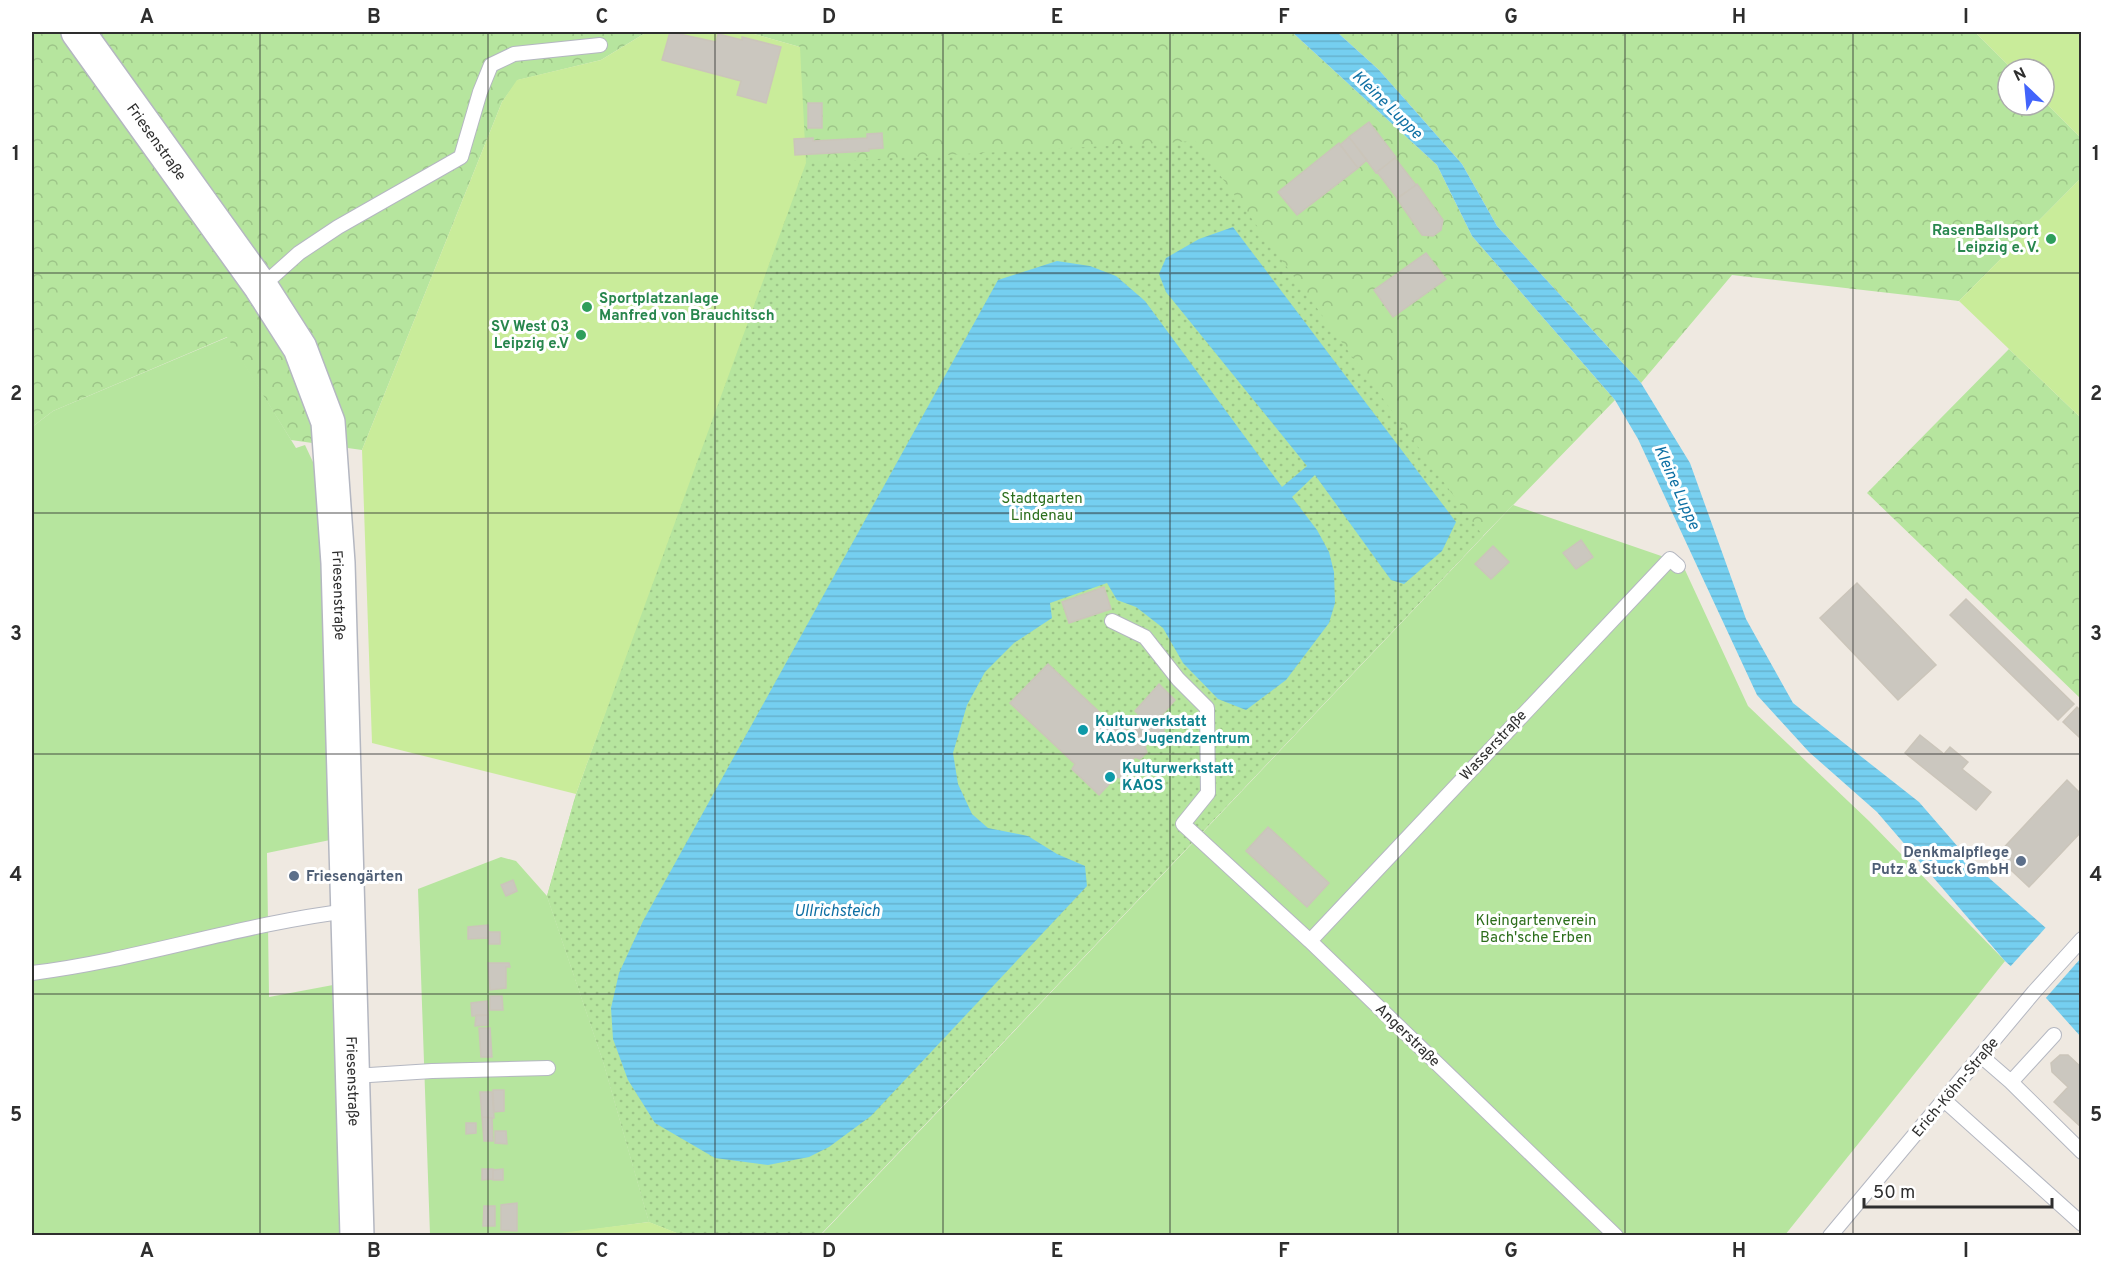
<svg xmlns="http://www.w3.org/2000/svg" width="2113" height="1267" font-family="Overpass,sans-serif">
  <defs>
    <pattern id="forest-crowns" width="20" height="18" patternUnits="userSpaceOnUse" patternTransform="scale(1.5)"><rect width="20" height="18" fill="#b6e59e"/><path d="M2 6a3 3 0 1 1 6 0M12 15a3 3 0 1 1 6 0" fill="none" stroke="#9dc588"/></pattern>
    <pattern id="park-dots" width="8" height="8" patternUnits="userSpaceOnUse" patternTransform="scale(1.5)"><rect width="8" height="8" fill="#b6e59e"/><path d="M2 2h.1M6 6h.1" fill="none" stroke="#9dc588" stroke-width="1.8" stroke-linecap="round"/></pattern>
    <pattern id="water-rules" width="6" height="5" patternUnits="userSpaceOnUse" patternTransform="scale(1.5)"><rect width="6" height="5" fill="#75cff0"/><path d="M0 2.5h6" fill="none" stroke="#66b2ce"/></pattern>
  </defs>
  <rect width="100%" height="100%" fill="#efe9e1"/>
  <path fill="#b6e59e" d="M 228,337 L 296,448 L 305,445 L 320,477 L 330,840 L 267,853 L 269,997 L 333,985 L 343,1229 L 336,1236 L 32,1236 L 32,427 L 53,411 Z
    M 1513,505 L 1670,559 L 1685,570 L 1748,706 L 1869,821 L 2005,961 L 1785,1235 L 820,1236 Z
    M 501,857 L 516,861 L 547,896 L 603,1061 L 649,1222 L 544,1236 L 430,1235 L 418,889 Z"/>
  <path fill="url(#forest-crowns)" d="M 32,32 L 647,32 L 601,60 L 518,80 L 502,102 L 362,450 L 291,440 L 227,337 L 53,411 L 32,427 Z
    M 747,32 L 1292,32 L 1437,165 L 1472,236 L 1615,400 L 1483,536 L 820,1235 L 682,1235 L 649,1222 L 603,1061 L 547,896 L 574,801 L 628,648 L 800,47 Z
    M 1337,32 L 1975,32 L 2012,69 L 2008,69 L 2008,105 L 2044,105 L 2044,101 L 2081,138 L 2081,178 L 1959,301 L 1732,275 L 1641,383 L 1497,226 L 1462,164 L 1379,70 Z
    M 2009,349 L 2081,418 L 2081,699 L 1867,493 Z"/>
  <path fill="url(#park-dots)" d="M 1195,141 L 1483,536 L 820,1235 L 682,1235 L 649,1222 L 603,1061 L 547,896 L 576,794 L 806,163 Z"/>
  <path fill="#c9ec9a" d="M 647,32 L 747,32 L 800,47 L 806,163 L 576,794 L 372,743 L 362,450 L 502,102 L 517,80 L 601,60 Z
    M 1975,32 L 2081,32 L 2081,138 L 2044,101 L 2044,69 L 2012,69 Z
    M 2081,178 L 2081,418 L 1959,301 Z
    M 649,1222 L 682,1235 L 544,1235 Z"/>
  <path fill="url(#water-rules)" d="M 1292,32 L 1337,32 L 1379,70 L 1462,164 L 1497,226 L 1641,383 L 1690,463 L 1746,619 L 1793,703 L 1919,802 L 1972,863 L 2081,959 L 2081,1037 L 2047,999 L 2005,961 L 1877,812 L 1809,752 L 1757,695 L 1638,439 L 1615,400 L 1472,236 L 1437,165 Z
    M 1233,227 L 1456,522 L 1442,551 L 1404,584 L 1391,580 L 1315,475 L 1292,497 L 1317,530 L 1329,552 L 1334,572 L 1335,603 L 1329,623 L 1286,680 L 1246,710 L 1218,699 L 1183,663 L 1163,628 L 1136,607 L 1117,600 L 1107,583 L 1050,603 L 1052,618 L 1014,643 L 985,672 L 967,705 L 953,753 L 958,784 L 972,814 L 988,828 L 1028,836 L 1057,854 L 1085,866 L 1087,886 L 871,1116 L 829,1147 L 809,1157 L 768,1165 L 715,1158 L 655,1123 L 628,1080 L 613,1039 L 611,1008 L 619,973 L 643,921 L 998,280 L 1057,261 L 1090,266 L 1116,276 L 1145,301 L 1282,487 L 1307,466 L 1166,292 L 1159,274 L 1166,258 L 1199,239 Z"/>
  <path fill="#efe9e1" d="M 2048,925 L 2082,955 L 2081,958 L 2044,1000 L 2009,968 Z"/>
  <path fill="#cbc7bf" stroke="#cbc5ba" stroke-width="1.5" d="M 670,32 L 716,42 L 718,34 L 742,40 L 742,37 L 781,47 L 766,103 L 737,95 L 741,81 L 662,60 Z
    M 808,103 L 822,103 L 822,128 L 808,128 Z
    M 1369,122 L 1396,157 L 1376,173 L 1349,137 Z
    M 882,133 L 883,148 L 869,149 L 869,151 L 795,155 L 794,139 L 813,138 L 813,141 L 867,138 L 867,134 Z
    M 1349,137 L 1367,160 L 1358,168 L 1340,145 Z
    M 1339,143 L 1358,168 L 1297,215 L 1278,192 Z
    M 1395,158 L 1416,185 L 1397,198 L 1377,172 Z
    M 1417,184 L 1443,220 L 1441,230 L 1433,236 L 1422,235 L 1397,199 Z
    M 1426,253 L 1446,279 L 1393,317 L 1374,290 Z
    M 1581,540 L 1593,557 L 1576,569 L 1563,553 Z
    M 1493,546 L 1509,562 L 1491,579 L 1475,564 Z
    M 1857,583 L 1936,665 L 1898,700 L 1820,618 Z
    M 1104,587 L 1111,609 L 1069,623 L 1062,602 Z
    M 1966,599 L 2074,704 L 2058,720 L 1950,615 Z
    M 1048,664 L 1108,720 L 1112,716 L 1129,733 L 1134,728 L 1149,741 L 1145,747 L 1147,752 L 1140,759 L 1135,757 L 1127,766 L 1129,768 L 1126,771 L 1121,768 L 1119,770 L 1122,776 L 1119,778 L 1116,777 L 1099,795 L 1072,769 L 1075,764 L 1010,703 Z
    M 1159,684 L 1175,700 L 1160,717 L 1164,723 L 1164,731 L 1159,737 L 1156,734 L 1149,741 L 1134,728 L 1142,718 L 1135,711 Z
    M 2077,707 L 2082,712 L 2082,734 L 2079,737 L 2063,722 Z
    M 1920,735 L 1944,754 L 1950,747 L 1968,762 L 1962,769 L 1991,792 L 1976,810 L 1905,753 Z
    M 2067,780 L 2082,795 L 2082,831 L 2029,887 L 1996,856 Z
    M 1268,827 L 1329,883 L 1307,907 L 1246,851 Z
    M 513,880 L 517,891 L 506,896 L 501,885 Z
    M 488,925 L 489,938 L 468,939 L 468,927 Z
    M 489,932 L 500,932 L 500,944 L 489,944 Z
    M 488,963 L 509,963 L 510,967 L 506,967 L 506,988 L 490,990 Z
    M 490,996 L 502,996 L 503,1010 L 490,1010 Z
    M 487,1001 L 488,1015 L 472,1016 L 471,1003 Z
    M 476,1015 L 488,1015 L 488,1025 L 475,1026 Z
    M 479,1028 L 490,1028 L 492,1057 L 481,1057 Z
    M 2060,1055 L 2068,1055 L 2082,1068 L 2082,1128 L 2054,1102 L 2068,1087 L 2052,1072 L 2051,1063 Z
    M 493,1090 L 504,1090 L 504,1111 L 494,1112 Z
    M 480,1092 L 492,1092 L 494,1118 L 482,1117 Z
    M 482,1117 L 492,1118 L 493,1141 L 484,1141 Z
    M 466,1123 L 476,1123 L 476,1133 L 466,1134 Z
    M 495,1131 L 506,1131 L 507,1144 L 495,1143 Z
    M 482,1169 L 493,1169 L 493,1179 L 482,1180 Z
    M 503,1169 L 503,1180 L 493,1180 L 493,1170 Z
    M 517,1203 L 517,1231 L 501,1230 L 501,1205 Z
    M 484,1206 L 495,1206 L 495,1226 L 483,1226 Z"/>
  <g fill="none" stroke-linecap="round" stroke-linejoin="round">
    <g stroke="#b4b7c1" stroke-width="16">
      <path id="lane" d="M 261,287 L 299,253 L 338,227 L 461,157 L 480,92 L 491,65 L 514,54 L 600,45
        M 1112,621 L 1145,637 L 1178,679 L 1207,708 L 1208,793 L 1183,824 L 1310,941 L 1616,1236
        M 1310,941 L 1670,559 L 1678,566
        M 32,973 C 138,960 241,924 348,911
        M 1981,1056 L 2011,1082 L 2054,1035
        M 354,1076 L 432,1071 L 548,1068
        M 2011,1082 L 2082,1152
        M 1944,1100 L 2082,1224
        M 1830,1236 L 2034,992 L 2082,939"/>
    </g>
    <g stroke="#b4b7c1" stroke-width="36">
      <g id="secondary">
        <path id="s1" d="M 78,32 L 261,287 L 300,348 L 328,422 L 338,563 L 357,1236"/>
      </g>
    </g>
    <use href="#lane" stroke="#fff" stroke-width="14"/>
    <use href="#secondary" stroke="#fff" stroke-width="33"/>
  </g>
  <path fill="none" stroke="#2e2e2e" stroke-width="1.5" stroke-opacity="0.55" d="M 260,32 L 260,1236M 488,32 L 488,1236M 715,32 L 715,1236M 943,32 L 943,1236M 1170,32 L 1170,1236M 1398,32 L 1398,1236M 1625,32 L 1625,1236M 1853,32 L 1853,1236M 32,273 L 2082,273M 32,513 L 2082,513M 32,754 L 2082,754M 32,994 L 2082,994"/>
  <g fill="#2e9e5b" stroke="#fff" stroke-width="2">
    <circle cx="2051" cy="239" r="6"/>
    <circle cx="587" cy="307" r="6"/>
    <circle cx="581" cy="335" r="6"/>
  </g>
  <g fill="#0f9aa8" stroke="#fff" stroke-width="2">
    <circle cx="1083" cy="730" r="6"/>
    <circle cx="1110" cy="777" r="6"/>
  </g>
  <g fill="#5c6f8a" stroke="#fff" stroke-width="2">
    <circle cx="2021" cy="861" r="6"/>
    <circle cx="294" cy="876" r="6"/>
  </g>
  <g text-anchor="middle" stroke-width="6" stroke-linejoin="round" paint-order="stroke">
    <g font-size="15" fill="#2e2e2e" stroke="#fff">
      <text dy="5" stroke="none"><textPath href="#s1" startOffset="135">Friesenstraße</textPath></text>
      <text dy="5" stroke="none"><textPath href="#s1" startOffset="639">Friesenstraße</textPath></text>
      <text transform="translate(1493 745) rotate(-47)" y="5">Wasserstraße</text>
      <text transform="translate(1408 1035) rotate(44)" y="5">Angerstraße</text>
      <text dy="5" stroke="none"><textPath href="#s1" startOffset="1125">Friesenstraße</textPath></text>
      <text transform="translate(1955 1087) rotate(-50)" y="5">Erich-Köhn-Straße</text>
    </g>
    <g font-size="15" font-weight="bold" fill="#27864d" stroke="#fff" text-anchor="end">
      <text x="2039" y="235">RasenBallsport<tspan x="2039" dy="17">Leipzig e. V.</tspan></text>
      <text x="599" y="303" text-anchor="start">Sportplatzanlage<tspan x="599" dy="17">Manfred von Brauchitsch</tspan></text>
      <text x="569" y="331">SV West 03<tspan x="569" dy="17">Leipzig e.V</tspan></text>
    </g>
    <g font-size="15" fill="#2c6e1b" stroke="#fff">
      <text x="1042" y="503">Stadtgarten<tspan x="1042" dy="17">Lindenau</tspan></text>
      <text x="1536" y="925">Kleingartenverein<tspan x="1536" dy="17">Bach'sche Erben</tspan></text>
    </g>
    <g font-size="15" font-weight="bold" fill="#0d838f" stroke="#fff" text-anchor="start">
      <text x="1095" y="726">Kulturwerkstatt<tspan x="1095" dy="17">KAOS Jugendzentrum</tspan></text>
      <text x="1122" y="773">Kulturwerkstatt<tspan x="1122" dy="17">KAOS</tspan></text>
    </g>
    <g font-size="15" font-weight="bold" fill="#4e5e75" stroke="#fff" text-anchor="end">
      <text x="2009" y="857">Denkmalpflege<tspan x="2009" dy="17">Putz &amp; Stuck GmbH</tspan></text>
      <text x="306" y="881" text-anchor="start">Friesengärten</text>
    </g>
    <g font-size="16" font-style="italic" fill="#0d6fa3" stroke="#fff">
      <text transform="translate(1388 104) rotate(44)" y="6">Kleine Luppe</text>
      <text transform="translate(1678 487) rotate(66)" y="6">Kleine Luppe</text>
      <text x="837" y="916">Ullrichsteich</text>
    </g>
  </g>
  <rect width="2113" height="1267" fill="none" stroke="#ffffff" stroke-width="66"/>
  <g transform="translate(2026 87) rotate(334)"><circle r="28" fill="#ffffff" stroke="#ababab" stroke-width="1.5"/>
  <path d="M0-4.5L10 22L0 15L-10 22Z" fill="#4264fb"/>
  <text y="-9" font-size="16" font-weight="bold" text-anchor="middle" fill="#2e2e2e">N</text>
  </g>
  <path d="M1864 1198v9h188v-9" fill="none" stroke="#2e2e2e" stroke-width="3"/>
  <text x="1873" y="1198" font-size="18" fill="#2e2e2e" stroke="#ffffff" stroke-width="4.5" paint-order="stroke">50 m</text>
  <rect x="33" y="33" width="2047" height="1201" fill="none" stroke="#2e2e2e" stroke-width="2"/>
  <g font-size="20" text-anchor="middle" font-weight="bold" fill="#2e2e2e">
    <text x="147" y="23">A</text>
    <text x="374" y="23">B</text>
    <text x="602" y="23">C</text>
    <text x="829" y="23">D</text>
    <text x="1057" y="23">E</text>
    <text x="1284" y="23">F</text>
    <text x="1511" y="23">G</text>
    <text x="1739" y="23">H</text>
    <text x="1966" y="23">I</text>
    <text x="16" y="160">1</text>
    <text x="2096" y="160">1</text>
    <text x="16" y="400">2</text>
    <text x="2096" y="400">2</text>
    <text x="16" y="640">3</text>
    <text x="2096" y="640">3</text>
    <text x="16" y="881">4</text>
    <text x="2096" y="881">4</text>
    <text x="16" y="1121">5</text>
    <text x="2096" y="1121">5</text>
    <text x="147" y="1257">A</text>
    <text x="374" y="1257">B</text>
    <text x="602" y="1257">C</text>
    <text x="829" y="1257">D</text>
    <text x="1057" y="1257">E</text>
    <text x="1284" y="1257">F</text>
    <text x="1511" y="1257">G</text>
    <text x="1739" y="1257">H</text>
    <text x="1966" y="1257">I</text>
  </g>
</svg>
